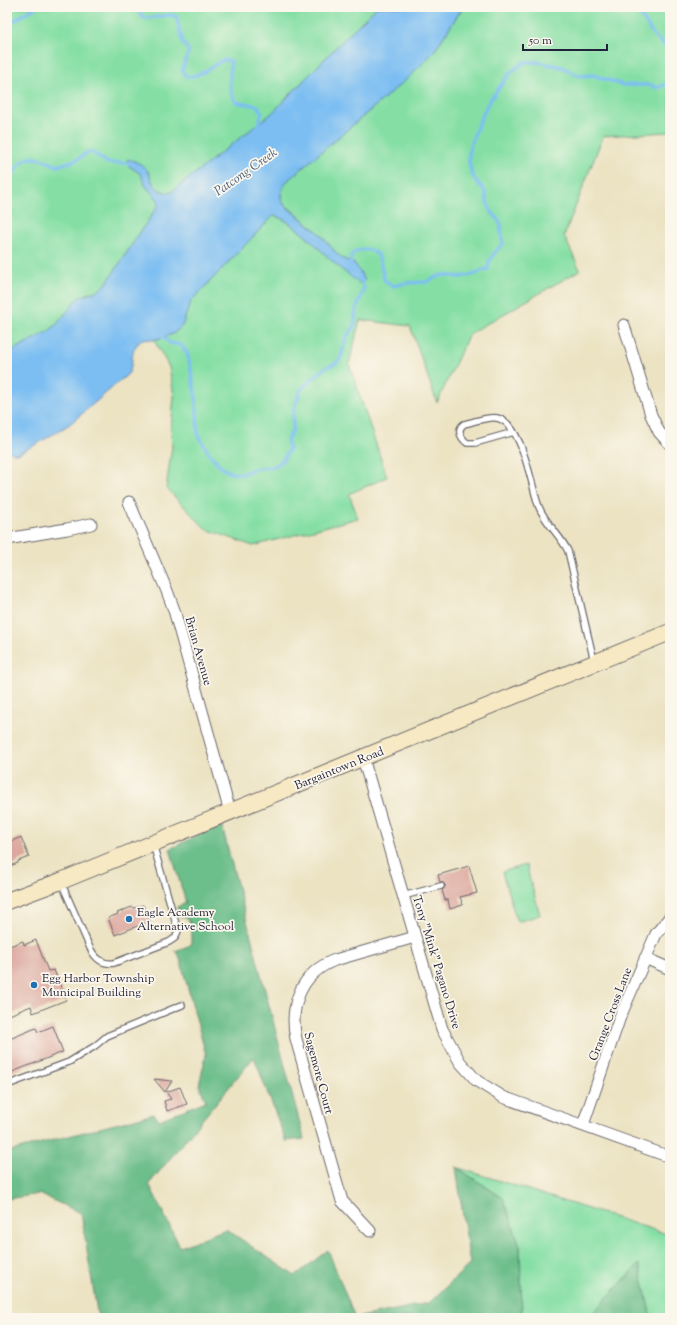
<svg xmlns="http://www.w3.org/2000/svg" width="677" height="1325" font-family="'Sorts Mill Goudy',serif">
  <rect width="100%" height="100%" fill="#fbf7ec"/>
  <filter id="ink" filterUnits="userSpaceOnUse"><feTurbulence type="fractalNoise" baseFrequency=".025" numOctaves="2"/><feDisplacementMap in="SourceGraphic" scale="8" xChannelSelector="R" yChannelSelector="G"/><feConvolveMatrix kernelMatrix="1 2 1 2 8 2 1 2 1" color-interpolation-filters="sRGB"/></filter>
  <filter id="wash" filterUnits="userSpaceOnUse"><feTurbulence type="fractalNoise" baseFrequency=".012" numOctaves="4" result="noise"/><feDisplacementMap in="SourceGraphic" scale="16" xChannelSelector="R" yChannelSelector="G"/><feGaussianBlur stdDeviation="0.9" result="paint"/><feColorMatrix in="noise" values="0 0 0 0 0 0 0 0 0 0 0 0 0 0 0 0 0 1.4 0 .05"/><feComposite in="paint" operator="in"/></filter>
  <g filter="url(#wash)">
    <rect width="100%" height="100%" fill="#ece3c3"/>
    <path fill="#85dfa4" stroke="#548070" d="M 7,7 L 377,7 L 352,31 L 272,113 L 170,193 C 153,190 154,185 148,171 L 129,166 L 141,174 L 145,185 L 158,200 L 159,204 L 106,284 L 100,290 L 86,294 L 57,324 L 49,331 L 7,353 Z
      M 463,7 L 670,7 L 670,132 L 603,136 L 564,236 L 580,270 L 469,334 L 437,403 L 410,326 L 360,320 L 349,364 L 387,477 L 349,494 L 358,518 L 253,546 L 206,529 L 166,488 L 172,446 L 171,427 L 174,396 L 169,367 L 154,340 L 173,334 L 182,326 L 191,301 L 273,216 C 289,216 326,256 339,267 C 346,273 354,278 362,283 L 364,280 L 353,263 L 345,260 L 337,254 L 319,233 L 282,202 C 280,195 282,187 287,181 L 408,78 L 433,53 Z
      M 526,865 L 540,915 L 517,922 L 502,872 Z
      M 456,1167 L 670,1235 L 670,1318 L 651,1318 L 639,1264 L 588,1318 L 522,1318 L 520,1246 L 503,1198 Z"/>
    <path fill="#6cbe8a" stroke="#477062" d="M 222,826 L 304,1139 L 286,1141 L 254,1057 L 149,1184 L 180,1247 L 226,1229 L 295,1276 L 328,1250 L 355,1318 L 429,1303 L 470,1264 L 456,1167 L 503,1198 L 520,1246 L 522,1318 L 98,1318 L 81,1213 L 39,1194 L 7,1199 L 7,1152 L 154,1114 L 159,1120 L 206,1101 L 199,1085 L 206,1055 L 179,955 L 175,951 L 191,945 L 191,925 L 187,918 L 179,917 L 177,907 L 186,903 L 170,849 L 198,835 Z
      M 639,1264 L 651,1318 L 588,1318 Z"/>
    <path fill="#7cbef2" stroke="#4f7096" d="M 377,7 L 463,7 L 433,53 L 408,78 L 287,181 C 282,188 278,198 284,205 L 319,233 L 337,254 L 345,260 L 355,264 L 365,280 L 362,283 L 359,283 C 353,278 346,273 340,268 C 326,257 290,216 273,216 L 191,301 L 182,326 L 173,334 L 154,340 L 143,339 C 127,351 136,360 128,374 L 70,424 L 37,444 L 17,454 L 7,451 L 7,353 L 49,331 L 57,324 L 78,298 L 99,290 L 106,284 L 159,204 L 158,200 L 145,185 L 141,174 L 129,166 L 126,163 L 127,160 C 131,159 132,160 136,162 C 153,169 147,180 158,189 C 161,192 166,192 170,193 L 272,113 L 352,31 Z"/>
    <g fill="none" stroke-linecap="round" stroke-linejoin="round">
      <path stroke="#7cbef2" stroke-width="3.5" d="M 130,7 L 137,10 L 144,18 L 150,18 L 169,15 L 176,16 L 183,43 L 189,51 L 182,70 L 187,77 C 201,76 211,67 223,60 L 231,61 C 230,75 227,90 236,102 L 258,106 L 262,113 L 258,125
        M 636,7 L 638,12 L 655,37 L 668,48 L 669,51 L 667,60 L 670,64
        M 7,24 L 10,23 L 36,7
        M 7,179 C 12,177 14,172 17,168 C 28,151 43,159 57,166 L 76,160 L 90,151 L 108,163 L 126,163
        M 351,264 C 346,250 368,245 377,254 C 381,259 382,274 385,281 L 393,286 L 406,283 L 426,282 L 439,276 L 444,275 L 460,277 L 476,274 L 480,271 L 488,269 L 489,262 L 495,252 L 503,244 L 501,232 L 501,225 L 496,217 L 491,211 L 487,202 L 485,191 L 476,181 L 472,174 L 469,163 L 469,154 L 470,147 L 477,127 L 488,103 L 510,73 L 524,62 L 537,62 L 562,67 L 577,75 L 583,76 L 593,75 L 623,85 L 650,85 L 658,88 L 670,82
        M 163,337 L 170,343 L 181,345 L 187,353 L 190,366 L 196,398 L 198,434 L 208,452 L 222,468 L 231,473 L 242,474 L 258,468 L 273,467 L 282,461 L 289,449 L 287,441 L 293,429 L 293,412 L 300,391 L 304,386 L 325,368 L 336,363 L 340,359 L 342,354 L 345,339 L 354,327 L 356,309 L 364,289 L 361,279"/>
    </g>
    <g id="blocks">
      <path fill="#dca79e" d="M 21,837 L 29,857 L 18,861 L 18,863 L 7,867 L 7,843 Z
        M 469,866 L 477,893 L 460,897 L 463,905 L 450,909 L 448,900 L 445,900 L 442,890 L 445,887 L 445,885 L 442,882 L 440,882 L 438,875 Z
        M 143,905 L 150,921 L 115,935 L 108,918 L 118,914 L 117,913 L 129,908 L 133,907 L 134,908 Z
        M 36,940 L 48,971 L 54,970 L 66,1000 L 33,1013 L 31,1006 L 7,1016 L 7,947 L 23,941 L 24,945 Z
        M 53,1026 L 63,1052 L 7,1074 L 7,1040 L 36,1028 L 38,1032 Z
        M 154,1079 L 172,1081 L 165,1092 Z
        M 180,1087 L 187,1104 L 167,1111 L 164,1101 L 171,1099 L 166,1092 Z"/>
    </g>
  </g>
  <g filter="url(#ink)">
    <use href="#blocks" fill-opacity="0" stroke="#69666b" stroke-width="1"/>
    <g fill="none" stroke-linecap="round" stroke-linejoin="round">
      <g stroke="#69666b" stroke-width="8">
        <path id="service" d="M 514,432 L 475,443 L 467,443 C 461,438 456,430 464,424 C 474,422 487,416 497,418 C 523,423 531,487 539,507 C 546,524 560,535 568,551 L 594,661
          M 61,882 L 90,948 C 95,958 102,965 114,963 L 169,942 L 175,938 L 178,931 L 153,844
          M 403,896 L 441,886
          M 10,1084 L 69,1062 L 95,1046 L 107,1036 L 182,1005"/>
      </g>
      <g stroke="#69666b" stroke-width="13">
        <path id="minor" d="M 624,325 L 651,415 L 659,432 L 670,444
          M 129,502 L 167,591 L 174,610 L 230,812
          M 7,539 L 67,529 L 91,524
          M 363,758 L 442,1029 L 460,1062 L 477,1081 L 503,1097 L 670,1157
          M 645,958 L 670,969
          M 583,1125 L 620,1017 L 656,934 L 670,917
          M 370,1231 L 342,1201 L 296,1039 C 289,1005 301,973 335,960 L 415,937"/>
      </g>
      <g stroke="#69666b" stroke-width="18">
        <path id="secondary" d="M 7,901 L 61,881 L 670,632"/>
      </g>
      <use href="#service" stroke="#fff" stroke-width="5.5"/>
      <use href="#minor" stroke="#fff" stroke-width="11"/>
      <use href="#secondary" stroke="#f7e9c3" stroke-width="16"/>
    </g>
  </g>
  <g fill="#1f6fb2" stroke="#fbf7ec" stroke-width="1.5">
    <circle cx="129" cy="919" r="4"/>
    <circle cx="34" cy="985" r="4"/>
  </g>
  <g text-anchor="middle" stroke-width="3.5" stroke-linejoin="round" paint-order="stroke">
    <g font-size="12" fill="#22223b" stroke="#fbf7ec">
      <text transform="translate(199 651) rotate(74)" y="4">Brian Avenue</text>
      <text transform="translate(339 768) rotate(-22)" y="4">Bargaintown Road</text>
      <text transform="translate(437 962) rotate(73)" y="4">Tony "Mink" Pagano Drive</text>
      <text transform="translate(610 1014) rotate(-69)" y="4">Grange Cross Lane</text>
      <text transform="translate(319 1073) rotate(75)" y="4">Sagemore Court</text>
    </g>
    <g font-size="12" fill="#22223b" stroke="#fbf7ec" text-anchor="start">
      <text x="137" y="916">Eagle Academy<tspan x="137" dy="14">Alternative School</tspan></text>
      <text x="42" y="982">Egg Harbor Township<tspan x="42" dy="14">Municipal Building</tspan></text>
    </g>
    <g font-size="13" font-style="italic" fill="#42597b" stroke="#fbf7ec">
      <text transform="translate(245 171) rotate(-35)" y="5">Patcong Creek</text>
    </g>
  </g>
  <rect width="677" height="1325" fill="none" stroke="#fbf7ec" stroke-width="24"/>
  <path d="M523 44v6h84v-6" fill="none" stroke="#22223b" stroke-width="2"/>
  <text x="529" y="44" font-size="12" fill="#22223b" stroke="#fbf7ec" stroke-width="3" paint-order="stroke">50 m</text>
</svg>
